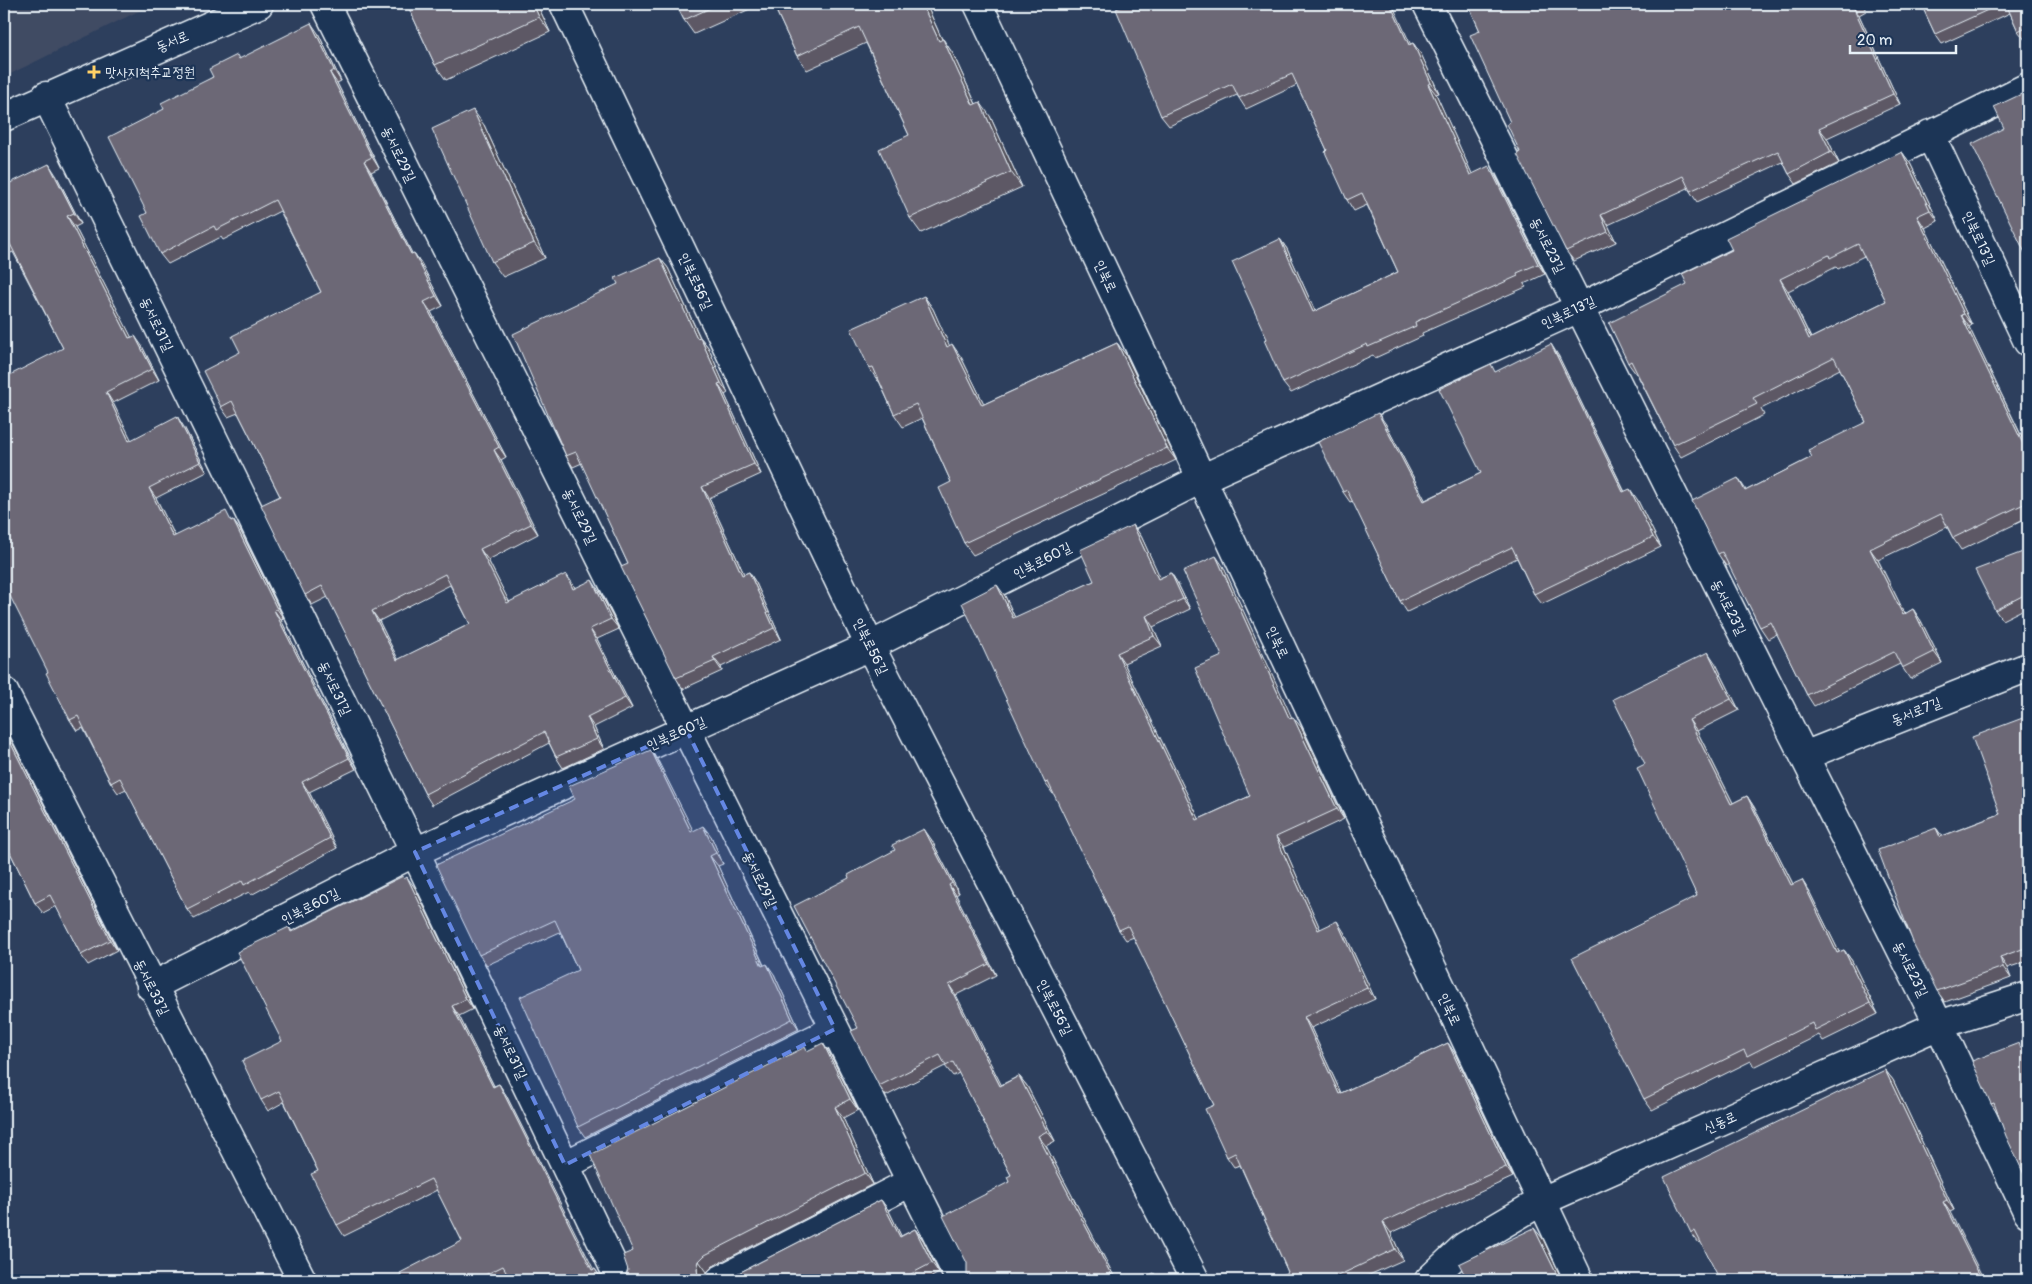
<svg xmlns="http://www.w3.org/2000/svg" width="2032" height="1284" font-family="Pangolin,'Poor Story',sans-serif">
  <rect width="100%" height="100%" fill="#2d3f5d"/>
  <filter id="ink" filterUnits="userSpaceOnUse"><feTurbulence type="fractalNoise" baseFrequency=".02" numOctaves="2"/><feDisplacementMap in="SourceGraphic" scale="10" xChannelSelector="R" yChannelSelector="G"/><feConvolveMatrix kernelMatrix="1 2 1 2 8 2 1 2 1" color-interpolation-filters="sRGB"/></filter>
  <g filter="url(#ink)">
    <path fill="#404b64" d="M 4,4 L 153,4 L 4,77 Z"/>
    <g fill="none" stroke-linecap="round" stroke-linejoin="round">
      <g stroke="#e8f1f8" stroke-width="31">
        <path id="minor" d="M 325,4 L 960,1280
          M 564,4 L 870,646 L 1195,1280
          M 978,4 L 1579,1280
          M 1427,4 L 1939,1025 L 2028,1213
          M 46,96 L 415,852 L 620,1280
          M 4,117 L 259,4
          M 1930,134 L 2028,342
          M 4,692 L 302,1280
          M 1804,756 L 2028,667
          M 151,987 L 415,852 L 870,646 L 1201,479 L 1579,308 L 2028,87
          M 565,1165 L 835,1029
          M 720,1280 L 911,1182
          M 1429,1280 L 1465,1246 L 1540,1202 L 1939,1025 L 2028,996"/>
      </g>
      <use href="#minor" stroke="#1d3557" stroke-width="28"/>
    </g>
    <path fill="#5d5965" stroke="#e8f1f8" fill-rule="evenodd" d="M 407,4 L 537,4 L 550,32 L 446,80 L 435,65 Z
      M 676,4 L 761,4 L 694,34 L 684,20 Z
      M 773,4 L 926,4 L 942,39 L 943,39 L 953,54 L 976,104 L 990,116 L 1022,187 L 921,233 L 910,218 L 909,135 L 866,43 L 807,70 L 797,56 Z
      M 1128,4 L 1411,44 L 1413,43 L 1421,54 L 1439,93 L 1436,94 L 1472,174 L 1496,177 L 1545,274 L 1524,284 L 1526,287 L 1422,333 L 1423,336 L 1375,358 L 1373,355 L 1291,393 L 1283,383 L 1267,339 L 1280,239 L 1287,249 L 1315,311 L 1398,272 L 1367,205 L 1354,211 L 1347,200 L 1327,150 L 1297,85 L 1246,109 L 1237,95 L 1169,126 L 1161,116 Z
      M 1468,4 L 1863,4 L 1866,11 L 1859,15 L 1900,104 L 1827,138 L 1839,163 L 1796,184 L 1789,174 L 1783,162 L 1697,202 L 1688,188 L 1608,225 L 1616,242 L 1574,261 L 1566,251 L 1520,152 L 1480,31 Z
      M 1921,4 L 2028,4 L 2028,40 L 2026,41 L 2018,31 L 2010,13 L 1942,44 L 1935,34 Z
      M 318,33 L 341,81 L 337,83 L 379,168 L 371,172 L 412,254 L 414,253 L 421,263 L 443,306 L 431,312 L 506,457 L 501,460 L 538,534 L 488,560 L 509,602 L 573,584 L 575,588 L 599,591 L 619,629 L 597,639 L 632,708 L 594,727 L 604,749 L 563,768 L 556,757 L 549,743 L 432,805 L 425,794 L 328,597 L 312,605 L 305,595 L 280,496 L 238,413 L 228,417 L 221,407 L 240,352 L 321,292 L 280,211 L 223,240 L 221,237 L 168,264 L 160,254 L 147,213 L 164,109 L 240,59 ZM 450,585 L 470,624 L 398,660 L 379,621 Z
      M 484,125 L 545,258 L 503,277 L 492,262 Z
      M 1902,152 L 1910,163 L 1938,221 L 1925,228 L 1972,325 L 1969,327 L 2026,445 L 2028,443 L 2028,518 L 1961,550 L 1953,538 L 1947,527 L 1878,560 L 1905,614 L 1913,609 L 1921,621 L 1942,663 L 1910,679 L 1900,664 L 1814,706 L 1807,695 L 1777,634 L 1768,639 L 1760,627 L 1729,564 L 1726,566 L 1718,554 L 1747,490 L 1812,457 L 1866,422 L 1840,369 L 1761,409 L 1764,415 L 1681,457 L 1673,445 L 1637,374 L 1636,374 L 1628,363 L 1687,284 ZM 1864,256 L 1886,301 L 1811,338 L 1788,291 L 1836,267 L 1838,269 Z
      M 56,175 L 81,224 L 75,227 L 131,337 L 142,346 L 159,380 L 113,403 L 131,440 L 184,427 L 207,472 L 156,498 L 175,536 L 233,520 L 240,530 L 284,619 L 281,620 L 356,769 L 309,792 L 337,848 L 251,895 L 249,892 L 194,919 L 187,909 L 126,789 L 118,793 L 111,783 L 83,728 L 77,731 L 70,720 L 48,672 L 63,348 L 13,252 L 4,256 L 4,186 Z
      M 660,258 L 668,268 L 700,337 L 708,347 L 728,393 L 725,395 L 761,474 L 709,498 L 744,574 L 749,572 L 756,583 L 781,639 L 721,667 L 722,671 L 683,689 L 676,678 L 628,564 L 582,463 L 573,467 L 566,456 L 618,284 Z
      M 924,296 L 933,309 L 949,346 L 961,357 L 984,404 L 1117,343 L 1126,355 L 1176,460 L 973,555 L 964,543 L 951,482 L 922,418 L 903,427 L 894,414 L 879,381 L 878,381 L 869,368 Z
      M 1558,355 L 1625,492 L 1637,499 L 1661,547 L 1542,604 L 1534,594 L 1517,558 L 1407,612 L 1400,601 L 1353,501 L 1350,502 L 1343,492 L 1385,423 L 1425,500 L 1481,473 L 1496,372 Z
      M 1133,525 L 1141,536 L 1160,578 L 1171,573 L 1178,584 L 1190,609 L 1153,627 L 1162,646 L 1124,663 L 1199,819 L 1250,796 L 1222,656 L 1223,566 L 1291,717 L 1301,727 L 1344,819 L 1284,847 L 1320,929 L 1344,932 L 1375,999 L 1311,1028 L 1341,1093 L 1448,1043 L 1455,1054 L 1513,1177 L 1391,1233 L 1403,1260 L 1358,1280 L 1284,1280 L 1288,1272 L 1240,1165 L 1234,1167 L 1227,1157 L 1214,1105 L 1134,937 L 1126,940 L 1119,930 L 1054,793 L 1053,794 L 1045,783 L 1005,596 L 1015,618 L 1094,581 Z
      M 2028,550 L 2028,607 L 2002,620 L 1995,610 Z
      M 1716,664 L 1739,710 L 1697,731 L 1733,803 L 1747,796 L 1754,807 L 1793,884 L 1809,891 L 1839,952 L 1844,950 L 1852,961 L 1878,1014 L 1823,1041 L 1819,1035 L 1754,1067 L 1751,1061 L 1652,1110 L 1644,1099 L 1697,896 L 1645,764 Z
      M 2028,716 L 2028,961 L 2007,968 L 2011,978 L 1945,1002 L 1937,991 L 1936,828 L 1942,836 L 2000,814 Z
      M 4,726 L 117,950 L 88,965 L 81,955 L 56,906 L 43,913 L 35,903 L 6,844 L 4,845 Z
      M 658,761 L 693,831 L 711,836 L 723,864 L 718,866 L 764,965 L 774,974 L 799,1029 L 585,1137 L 578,1127 L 578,970 L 560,932 L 487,965 L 479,955 Z
      M 931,839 L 959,893 L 956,895 L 996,975 L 956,995 L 1001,1085 L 1019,1076 L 1027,1086 L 1055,1141 L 1046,1146 L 1116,1280 L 970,1280 L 1009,1182 L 1011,1175 L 959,1073 L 953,1076 L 945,1066 L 886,1096 L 879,1086 L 858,1028 Z
      M 405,879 L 415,888 L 473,1009 L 459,1016 L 494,1086 L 499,1084 L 506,1095 L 593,1270 L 595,1269 L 603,1280 L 511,1280 L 509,1277 L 503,1280 L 403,1280 L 462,1241 L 437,1190 L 344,1236 L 337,1225 L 318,1171 L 284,1102 L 268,1111 L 261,1100 L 282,1041 L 289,927 L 292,931 Z
      M 2028,1046 L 2028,1179 L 2024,1174 L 1998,1114 L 1991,1104 L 2023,1048 Z
      M 807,1051 L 830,1054 L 858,1110 L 843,1118 L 873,1184 L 713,1266 L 707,1272 L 705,1280 L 625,1278 L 633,1251 Z
      M 1885,1070 L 1893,1080 L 1954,1210 L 1950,1212 L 1701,1242 L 1699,1243 L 1691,1233 Z
      M 881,1200 L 889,1211 L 901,1236 L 915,1229 L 923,1240 L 939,1273 L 926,1280 L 725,1280 Z"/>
    <path fill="#4c4953" stroke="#e8f1f8" d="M 533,4 L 537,4 L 550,32 L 539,17 Z
      M 922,4 L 926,4 L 949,55 L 939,41 Z
      M 1390,4 L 1392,4 L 1416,56 L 1409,45 Z
      M 1852,4 L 1859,15 L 1900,104 L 1893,94 Z
      M 311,23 L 318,33 L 341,81 L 334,70 Z
      M 943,39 L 953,54 L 983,120 L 973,105 Z
      M 1413,43 L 1421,54 L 1439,93 L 1431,83 Z
      M 330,73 L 337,83 L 379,168 L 372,157 Z
      M 1428,84 L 1436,94 L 1477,185 L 1470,175 Z
      M 980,102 L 990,116 L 1022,187 L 1011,172 Z
      M 473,110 L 484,125 L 545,258 L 534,243 Z
      M 1819,128 L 1827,138 L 1839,163 L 1831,152 Z
      M 1902,152 L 1910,163 L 1938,221 L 1930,210 Z
      M 364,161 L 371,172 L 418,265 L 411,254 Z
      M 49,164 L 56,175 L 81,224 L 74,213 Z
      M 1489,166 L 1496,177 L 1545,274 L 1538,264 Z
      M 1601,215 L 1608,225 L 1616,242 L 1608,232 Z
      M 67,216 L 75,227 L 137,348 L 129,338 Z
      M 1917,216 L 1925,228 L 1972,325 L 1964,314 Z
      M 1280,239 L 1287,249 L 1320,322 L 1313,312 Z
      M 414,253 L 421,263 L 443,306 L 436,296 Z
      M 660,258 L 668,268 L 705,349 L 697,338 Z
      M 1780,279 L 1788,291 L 1817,351 L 1809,339 Z
      M 924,296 L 933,309 L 956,360 L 947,347 Z
      M 424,302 L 431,312 L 506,457 L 499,447 Z
      M 1961,315 L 1969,327 L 2028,450 L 2024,446 Z
      M 135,336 L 142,346 L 159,380 L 152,369 Z
      M 700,337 L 708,347 L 728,393 L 721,383 Z
      M 1117,343 L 1126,355 L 1176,460 L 1167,448 Z
      M 952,344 L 961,357 L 991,418 L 982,405 Z
      M 1551,344 L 1558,355 L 1630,503 L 1623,492 Z
      M 718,384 L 725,395 L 761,474 L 754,464 Z
      M 106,392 L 113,403 L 137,451 L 129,441 Z
      M 1378,413 L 1385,423 L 1431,511 L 1424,501 Z
      M 177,416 L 184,427 L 207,472 L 200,462 Z
      M 494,450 L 501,460 L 538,534 L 531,524 Z
      M 1738,478 L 1746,490 L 1753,502 L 1745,491 Z
      M 702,487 L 709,498 L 749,585 L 742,575 Z
      M 149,488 L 156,498 L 181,548 L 173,537 Z
      M 1630,489 L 1637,499 L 1661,547 L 1653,537 Z
      M 233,520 L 240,530 L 284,619 L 277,609 Z
      M 1133,525 L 1141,536 L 1166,590 L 1158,579 Z
      M 480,549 L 488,560 L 515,613 L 507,603 Z
      M 1870,549 L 1878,560 L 1911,626 L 1903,615 Z
      M 1216,556 L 1223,566 L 1297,729 L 1289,718 Z
      M 749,572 L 756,583 L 781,639 L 774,628 Z
      M 1171,573 L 1178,584 L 1190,609 L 1183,599 Z
      M 566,574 L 573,584 L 580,599 L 573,589 Z
      M 592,580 L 599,591 L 619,629 L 611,619 Z
      M 997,585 L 1005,596 L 1020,629 L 1013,618 Z
      M 1913,609 L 1921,621 L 1942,663 L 1934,652 Z
      M 274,610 L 281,620 L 356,769 L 349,758 Z
      M 372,611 L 379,621 L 404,671 L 397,660 Z
      M 1146,616 L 1153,627 L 1162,646 L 1154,636 Z
      M 590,629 L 597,639 L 632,708 L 625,698 Z
      M 1708,652 L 1716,664 L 1739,710 L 1731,699 Z
      M 1117,653 L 1124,663 L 1205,831 L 1197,820 Z
      M 713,657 L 721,667 L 722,671 L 715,661 Z
      M 587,717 L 594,727 L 604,749 L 597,739 Z
      M 1293,717 L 1301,727 L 1344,819 L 1337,809 Z
      M 1689,720 L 1697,731 L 1739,815 L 1731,804 Z
      M 4,726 L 117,950 L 110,940 L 4,730 Z
      M 651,750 L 658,761 L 699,842 L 691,832 Z
      M 302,782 L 309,792 L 337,848 L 330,838 Z
      M 1747,796 L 1754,807 L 1799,896 L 1791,885 Z
      M 703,826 L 711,836 L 723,864 L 716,853 Z
      M 1936,828 L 1944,839 L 1940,837 Z
      M 924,829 L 931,839 L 959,893 L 952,883 Z
      M 1276,837 L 1284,847 L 1325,940 L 1318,930 Z
      M 710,856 L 718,866 L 769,977 L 762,966 Z
      M 407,877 L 415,888 L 473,1009 L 466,999 Z
      M 1802,880 L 1809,891 L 1845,964 L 1837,953 Z
      M 949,885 L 956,895 L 996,975 L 989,964 Z
      M 1337,921 L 1344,932 L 1375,999 L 1367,988 Z
      M 1844,950 L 1852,961 L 1878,1014 L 1870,1003 Z
      M 2000,957 L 2007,968 L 2011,978 L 2003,967 Z
      M 767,964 L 774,974 L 799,1029 L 792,1019 Z
      M 949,985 L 956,995 L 1007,1096 L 1000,1086 Z
      M 452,1006 L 459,1016 L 500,1098 L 493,1087 Z
      M 1304,1017 L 1311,1028 L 1346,1104 L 1339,1094 Z
      M 823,1043 L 830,1054 L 858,1110 L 850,1099 Z
      M 1448,1043 L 1455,1054 L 1513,1177 L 1506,1167 Z
      M 1885,1070 L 1893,1080 L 1954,1210 L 1947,1200 Z
      M 1019,1076 L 1027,1086 L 1055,1141 L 1047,1131 Z
      M 499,1084 L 506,1095 L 599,1280 L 592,1270 Z
      M 835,1107 L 843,1118 L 873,1184 L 865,1173 Z
      M 1038,1136 L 1046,1146 L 1116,1280 L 1114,1280 Z
      M 881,1200 L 889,1211 L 907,1248 L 900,1237 Z
      M 1943,1202 L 1950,1212 L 1984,1280 L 1982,1280 Z
      M 1383,1222 L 1391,1233 L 1403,1260 L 1395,1249 Z
      M 1534,1228 L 1543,1239 L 1562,1280 L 1560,1280 L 1557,1275 Z
      M 915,1229 L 923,1240 L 939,1273 L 932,1263 Z
      M 699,1261 L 707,1272 L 705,1280 L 701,1280 L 698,1276 L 697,1269 Z"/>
    <path fill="#6c6876" stroke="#e8f1f8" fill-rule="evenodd" d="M 407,4 L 533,4 L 539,17 L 435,65 Z
      M 676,4 L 719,4 L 684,20 Z
      M 773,4 L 922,4 L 939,41 L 943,39 L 973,105 L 980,102 L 1011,172 L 910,218 L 879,149 L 909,135 L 859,27 L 797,56 Z
      M 1128,4 L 1390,4 L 1409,45 L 1413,43 L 1431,83 L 1428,84 L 1470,175 L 1489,166 L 1538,264 L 1517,273 L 1518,276 L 1415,322 L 1416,326 L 1368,347 L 1367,344 L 1283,383 L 1264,340 L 1267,339 L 1232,262 L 1280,239 L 1313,312 L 1398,272 L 1362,193 L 1347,200 L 1325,152 L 1327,150 L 1292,74 L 1239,98 L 1232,84 L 1161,116 L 1116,9 Z
      M 1468,4 L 1853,4 L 1852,4 L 1893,94 L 1819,128 L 1831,152 L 1789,174 L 1778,151 L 1690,191 L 1683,176 L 1601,215 L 1608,232 L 1566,251 L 1517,154 L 1520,152 L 1507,124 L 1510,122 L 1470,35 L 1480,31 Z
      M 1921,4 L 2001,4 L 1935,34 Z
      M 2006,4 L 2028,4 L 2028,26 L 2018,31 Z
      M 311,23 L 334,70 L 330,73 L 372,157 L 364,161 L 411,254 L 414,253 L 436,296 L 424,302 L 499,447 L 494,450 L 531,524 L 480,549 L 507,603 L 566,574 L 573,589 L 592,580 L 611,619 L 590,629 L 625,698 L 587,717 L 597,739 L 556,757 L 544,732 L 425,794 L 322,586 L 305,595 L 261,505 L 280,496 L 232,401 L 221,407 L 203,371 L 240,352 L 232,336 L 321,292 L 275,200 L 216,230 L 214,226 L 160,254 L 141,216 L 147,213 L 109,137 L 164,109 L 161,103 L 213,77 L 209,69 L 237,55 L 239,59 ZM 445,574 L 470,624 L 397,660 L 372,611 Z
      M 2028,91 L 2028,259 L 1972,144 L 2004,128 L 1994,107 Z
      M 473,110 L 534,243 L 492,262 L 432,129 Z
      M 1902,152 L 1930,210 L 1917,216 L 1964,314 L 1961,315 L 2024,446 L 2028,443 L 2028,502 L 1953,538 L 1941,514 L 1870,549 L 1903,615 L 1913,609 L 1934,652 L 1902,668 L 1894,652 L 1807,695 L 1771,622 L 1760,627 L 1722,552 L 1718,554 L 1692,501 L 1738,478 L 1745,491 L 1812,457 L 1808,450 L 1866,422 L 1834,357 L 1753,398 L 1757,404 L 1673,445 L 1631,361 L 1628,363 L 1609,323 L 1687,284 L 1682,274 L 1732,250 L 1726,238 ZM 1858,244 L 1886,301 L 1809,339 L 1780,279 L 1829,255 L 1830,258 Z
      M 49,164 L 74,213 L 67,216 L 129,338 L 135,336 L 152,369 L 106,392 L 129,441 L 177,416 L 200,462 L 149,488 L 173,537 L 226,511 L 231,521 L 233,520 L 277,609 L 274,610 L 349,758 L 302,782 L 330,838 L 244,885 L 242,881 L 187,909 L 120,778 L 111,783 L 78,716 L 70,720 L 46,673 L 48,672 L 4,584 L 4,378 L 63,348 L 8,240 L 4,242 L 4,186 Z
      M 660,258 L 697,338 L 700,337 L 721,383 L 718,384 L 754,464 L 702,487 L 742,575 L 749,572 L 774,628 L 713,657 L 715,661 L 676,678 L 621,567 L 628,564 L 576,452 L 566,456 L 513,334 L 618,284 L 615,278 Z
      M 924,296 L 947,347 L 952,344 L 982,405 L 1117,343 L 1167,448 L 964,543 L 939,488 L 951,482 L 916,404 L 894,414 L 873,367 L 869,368 L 851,329 Z
      M 1551,344 L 1623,492 L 1630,489 L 1653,537 L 1534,594 L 1512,547 L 1400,601 L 1347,490 L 1343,492 L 1318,442 L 1378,413 L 1424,501 L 1481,473 L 1439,389 L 1491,364 L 1495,372 Z
      M 1133,525 L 1158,579 L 1171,573 L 1183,599 L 1146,616 L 1154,636 L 1117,653 L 1197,820 L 1250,796 L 1195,668 L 1222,656 L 1183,571 L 1216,556 L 1289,718 L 1293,717 L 1337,809 L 1276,837 L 1318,930 L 1337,921 L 1367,988 L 1304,1017 L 1339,1094 L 1448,1043 L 1506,1167 L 1383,1222 L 1395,1249 L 1329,1280 L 1284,1280 L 1281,1275 L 1288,1272 L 1235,1153 L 1227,1157 L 1205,1109 L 1214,1105 L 1128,926 L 1119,930 L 1048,782 L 1045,783 L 962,603 L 997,585 L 1013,618 L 1094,581 L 1080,550 Z
      M 2028,550 L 2028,593 L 1995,610 L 1975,570 Z
      M 1708,652 L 1731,699 L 1689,720 L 1731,804 L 1747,796 L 1791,885 L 1802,880 L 1837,953 L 1844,950 L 1870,1003 L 1815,1030 L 1812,1023 L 1747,1056 L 1744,1050 L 1644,1099 L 1572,958 L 1697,896 L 1637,768 L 1645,764 L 1613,699 Z
      M 2028,716 L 2028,947 L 2000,957 L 2003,967 L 1937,991 L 1914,945 L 1878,850 L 1936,828 L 1940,837 L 2000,814 L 1972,737 Z
      M 4,730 L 110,940 L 81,955 L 50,895 L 35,903 L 4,840 Z
      M 651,750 L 691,832 L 703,826 L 716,853 L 710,856 L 762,966 L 767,964 L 792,1019 L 578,1127 L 520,997 L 578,970 L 555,920 L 479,955 L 436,865 L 575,799 L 569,786 Z
      M 924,829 L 952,883 L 949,885 L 989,964 L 949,985 L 1000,1086 L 1019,1076 L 1047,1131 L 1038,1136 L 1114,1280 L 970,1280 L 967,1275 L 967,1263 L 943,1216 L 1009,1182 L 1007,1177 L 1011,1175 L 953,1062 L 946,1066 L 940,1055 L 879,1086 L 851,1031 L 858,1028 L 794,906 L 849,878 L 848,875 L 895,850 L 892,845 Z
      M 403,876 L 404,879 L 407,877 L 466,999 L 452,1006 L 493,1087 L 499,1084 L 592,1270 L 595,1269 L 602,1280 L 511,1280 L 503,1266 L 475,1280 L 403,1280 L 400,1273 L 462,1241 L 431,1179 L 337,1225 L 311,1174 L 318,1171 L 279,1091 L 261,1100 L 242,1061 L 282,1041 L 237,952 L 289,927 L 291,932 Z
      M 823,1043 L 850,1099 L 835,1107 L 865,1173 L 705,1255 L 699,1261 L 697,1269 L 698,1276 L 702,1280 L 623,1280 L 625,1278 L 628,1270 L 623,1255 L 633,1251 L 590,1155 L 805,1047 L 807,1051 Z
      M 2019,1043 L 2021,1049 L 2028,1046 L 2028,1177 L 2027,1173 L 2024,1174 L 2006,1136 L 1994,1103 L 1991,1104 L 1972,1061 Z
      M 1885,1070 L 1947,1200 L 1943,1202 L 1982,1280 L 1720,1280 L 1695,1231 L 1691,1233 L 1664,1177 Z
      M 881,1200 L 900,1237 L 915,1229 L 932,1263 L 907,1276 L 909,1280 L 725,1280 Z
      M 1534,1228 L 1557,1275 L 1561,1280 L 1465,1280 L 1467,1279 L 1459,1264 Z
      M 1154,1273 L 1158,1280 L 1139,1280 Z"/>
  </g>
  <path fill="#6487e3" fill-opacity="0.2" stroke="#6487e3" stroke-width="4" stroke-dasharray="10 6" stroke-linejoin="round" d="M 686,729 L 835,1029 L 565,1165 L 415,852 Z"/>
  <path fill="#ffd166" stroke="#1d3557" stroke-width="2" d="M91.5 64.5h5v5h5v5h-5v5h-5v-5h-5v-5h5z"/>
  <g text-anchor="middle" stroke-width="4.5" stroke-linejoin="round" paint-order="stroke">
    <g font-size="14" fill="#e8f1f8" stroke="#1d3557">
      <text transform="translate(172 41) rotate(-23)" y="5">동서로</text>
      <text transform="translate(399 154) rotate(64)" y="5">동서로29길</text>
      <text transform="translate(1979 238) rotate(65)" y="5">인북로13길</text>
      <text transform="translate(1548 245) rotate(63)" y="5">동서로23길</text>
      <text transform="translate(1106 276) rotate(65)" y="5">인북로</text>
      <text transform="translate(696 281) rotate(65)" y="5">인북로56길</text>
      <text transform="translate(1568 312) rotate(-25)" y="5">인북로13길</text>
      <text transform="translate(157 324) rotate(64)" y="5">동서로31길</text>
      <text transform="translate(580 516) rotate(64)" y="5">동서로29길</text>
      <text transform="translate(1042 560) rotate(-27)" y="5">인북로60길</text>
      <text transform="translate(1729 607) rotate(63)" y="5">동서로23길</text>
      <text transform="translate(1278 642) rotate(65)" y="5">인북로</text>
      <text transform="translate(871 646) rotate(64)" y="5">인북로56길</text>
      <text transform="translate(335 688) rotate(64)" y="5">동서로31길</text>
      <text transform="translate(1916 711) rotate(-22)" y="5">동서로7길</text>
      <text transform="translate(676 733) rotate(-24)" y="5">인북로60길</text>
      <text transform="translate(760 879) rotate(64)" y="5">동서로29길</text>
      <text transform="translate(310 906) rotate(-27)" y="5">인북로60길</text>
      <text transform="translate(1911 969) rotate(63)" y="5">동서로23길</text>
      <text transform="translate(152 987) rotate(63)" y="5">동서로33길</text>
      <text transform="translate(1055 1007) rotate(63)" y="5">인북로56길</text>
      <text transform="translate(1450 1009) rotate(65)" y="5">인북로</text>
      <text transform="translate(511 1052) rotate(64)" y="5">동서로31길</text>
      <text transform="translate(1720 1122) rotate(-24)" y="5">신동로</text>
    </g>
    <g font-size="14" fill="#e8f1f8" stroke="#1d3557" text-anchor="start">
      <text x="105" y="77">맛사지척추교정원</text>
    </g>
  </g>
  <rect width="2032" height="1284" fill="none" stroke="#1d3557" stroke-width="20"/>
  <rect x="10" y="10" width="2012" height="1264" fill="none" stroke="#e8f1f8" stroke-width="2" filter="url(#ink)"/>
  <path d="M1850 45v8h106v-8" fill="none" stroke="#e8f1f8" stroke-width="2.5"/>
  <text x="1857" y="45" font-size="15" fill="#e8f1f8" stroke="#1d3557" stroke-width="4" paint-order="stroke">20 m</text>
</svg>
